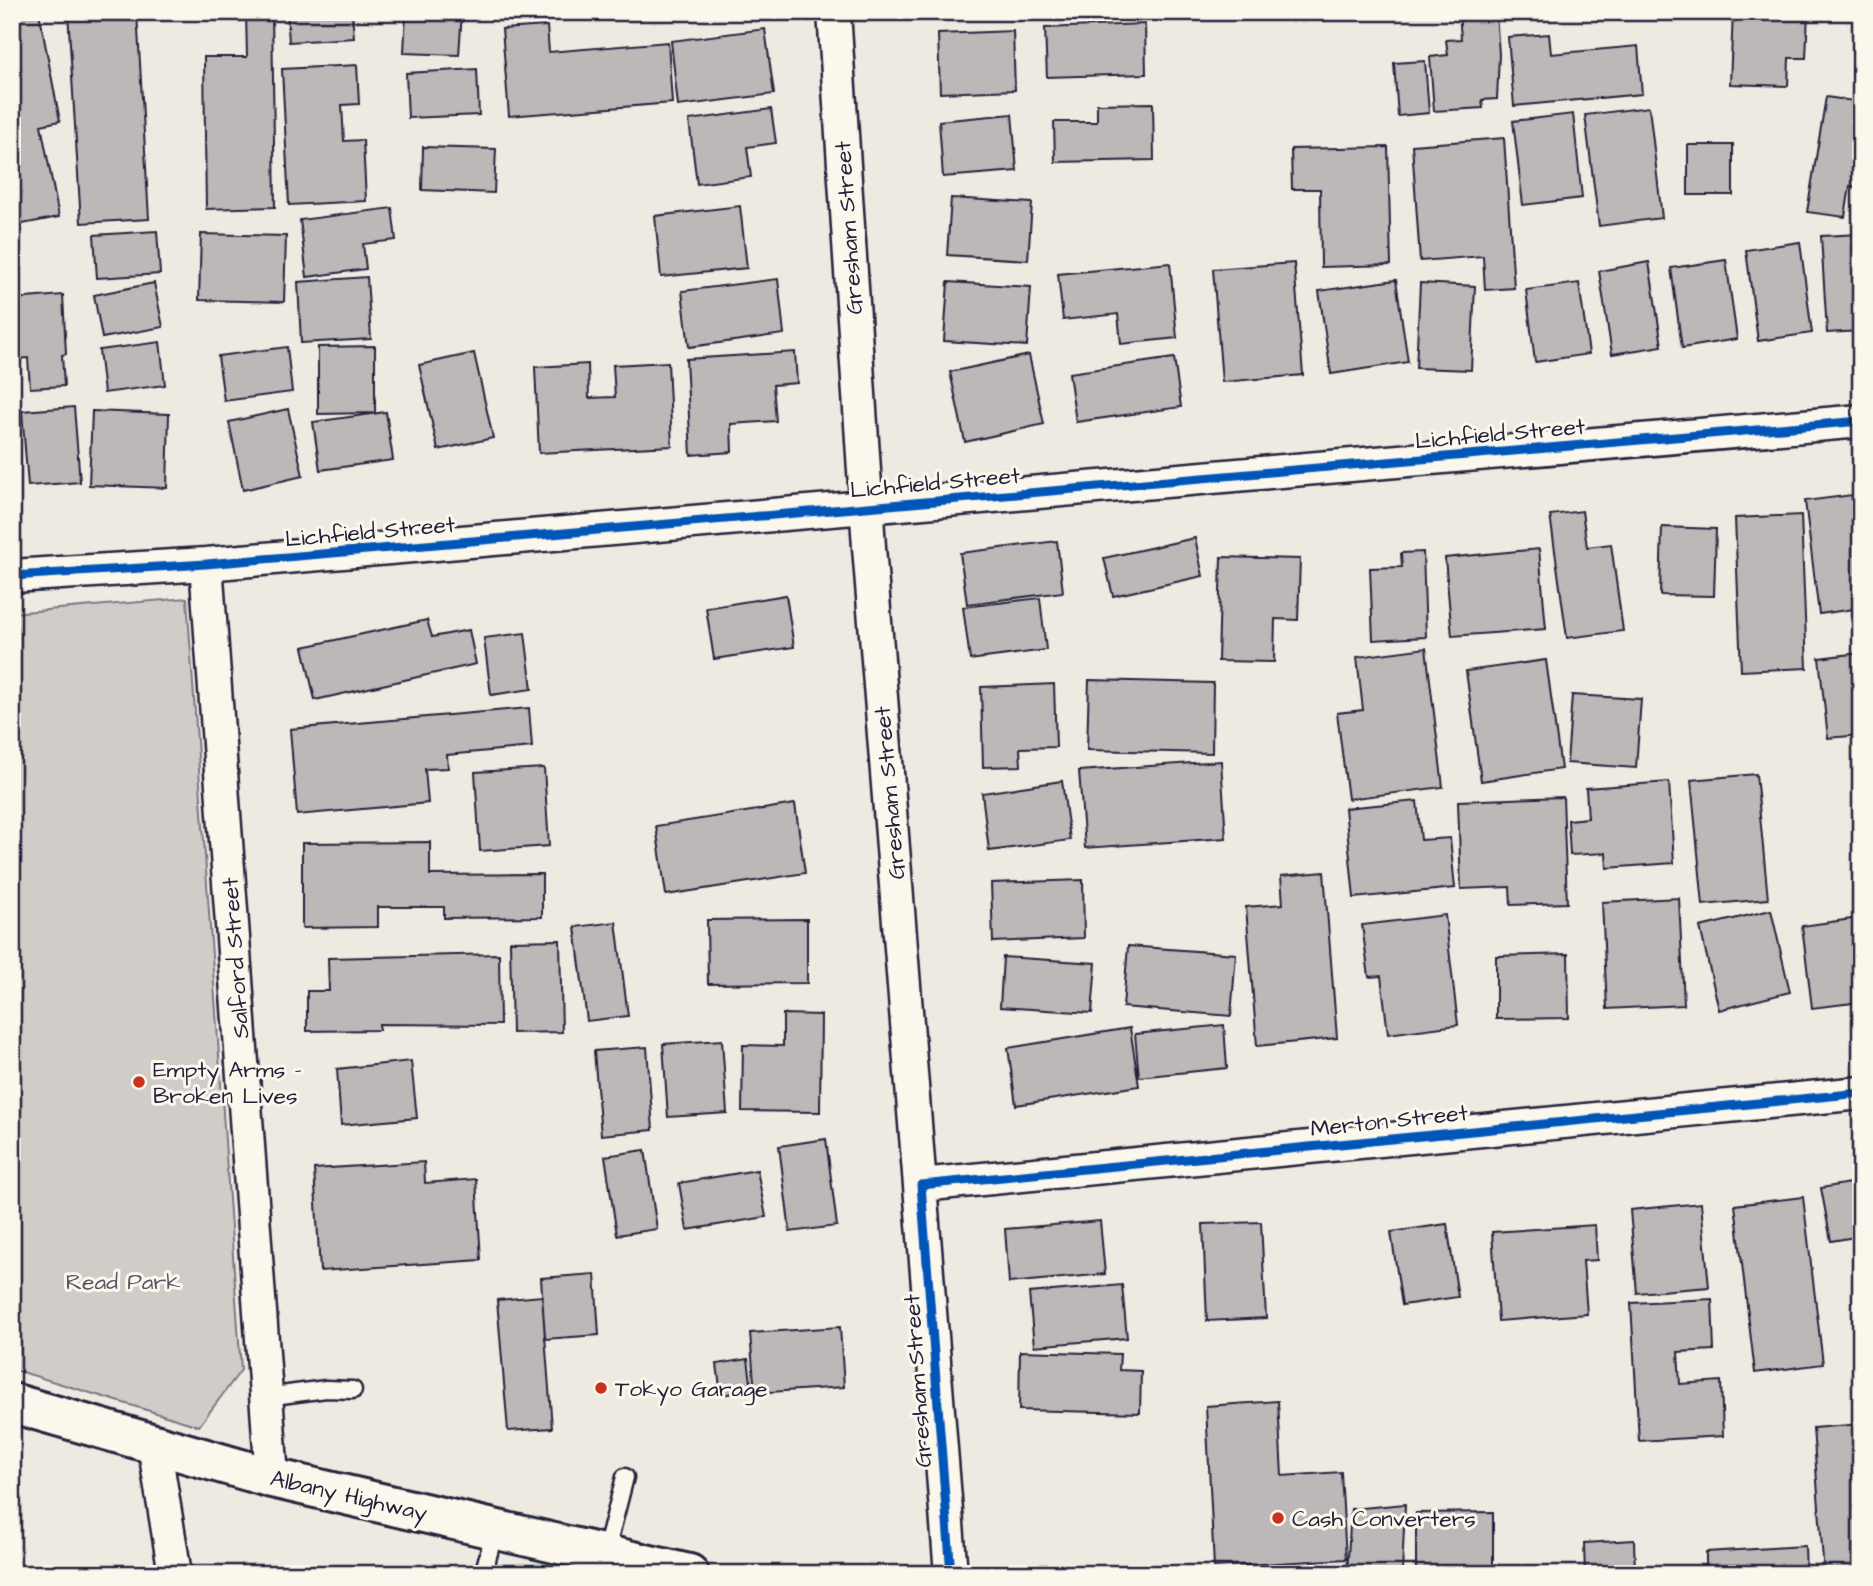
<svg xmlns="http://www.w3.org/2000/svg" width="1873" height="1586" font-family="'Architects Daughter',sans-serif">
  <rect width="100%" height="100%" fill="#eeeae2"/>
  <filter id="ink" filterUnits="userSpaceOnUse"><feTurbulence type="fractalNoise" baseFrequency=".0143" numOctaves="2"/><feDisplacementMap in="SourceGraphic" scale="14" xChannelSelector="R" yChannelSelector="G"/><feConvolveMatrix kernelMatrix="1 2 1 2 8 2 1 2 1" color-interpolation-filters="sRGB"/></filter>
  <g filter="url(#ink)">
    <path fill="#d0cdc9" stroke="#797882" stroke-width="2" d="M 187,598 L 241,1370 L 199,1426 L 12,1369 L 12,613 Z"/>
    <path fill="#bcb8b8" stroke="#22223b" stroke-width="2" d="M 12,12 L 39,12 L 60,121 L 41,125 L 59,217 L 12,226 L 12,153 L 15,153 Z
      M 68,12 L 137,12 L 149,219 L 81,223 Z
      M 272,12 L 275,207 L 206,209 L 204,57 L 247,57 L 246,13 Z
      M 287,12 L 352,12 L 354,38 L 289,42 Z
      M 406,12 L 462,12 L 459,55 L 404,53 Z
      M 497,12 L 611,12 L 611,16 L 497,17 Z
      M 1459,12 L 1496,12 L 1499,54 L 1497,99 L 1482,100 L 1483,108 L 1434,111 L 1430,57 L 1448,55 L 1446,40 L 1461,39 Z
      M 1733,12 L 1808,12 L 1806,58 L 1789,58 L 1788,86 L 1730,84 Z
      M 1145,24 L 1146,74 L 1047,77 L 1045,28 Z
      M 547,26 L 549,52 L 668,42 L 672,103 L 509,116 L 502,29 Z
      M 765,29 L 774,94 L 678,106 L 671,41 Z
      M 1013,31 L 1015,90 L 940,93 L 938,34 Z
      M 1549,34 L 1551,54 L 1638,46 L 1642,94 L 1514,106 L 1508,37 Z
      M 1425,61 L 1429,113 L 1398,116 L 1394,63 Z
      M 357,65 L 359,104 L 342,105 L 344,141 L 363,140 L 366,201 L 289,205 L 282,69 Z
      M 477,69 L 479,115 L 408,118 L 406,73 Z
      M 1826,97 L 1861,102 L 1861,188 L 1850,186 L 1845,217 L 1807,212 Z
      M 1153,103 L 1154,160 L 1055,162 L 1054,122 L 1097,122 L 1097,104 Z
      M 1649,107 L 1662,218 L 1599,226 L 1585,115 Z
      M 771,109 L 776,143 L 747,147 L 751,177 L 697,184 L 689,120 Z
      M 1012,114 L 1017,171 L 943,177 L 939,121 Z
      M 1573,114 L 1582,198 L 1523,205 L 1513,121 Z
      M 1504,138 L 1514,288 L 1485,290 L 1483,256 L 1420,261 L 1412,145 Z
      M 1688,145 L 1733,145 L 1733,195 L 1688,195 Z
      M 423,147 L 496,149 L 494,193 L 422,190 Z
      M 1388,147 L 1391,265 L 1321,267 L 1320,189 L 1292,189 L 1291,149 Z
      M 951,198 L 1032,203 L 1028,260 L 947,255 Z
      M 740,206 L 747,268 L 661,277 L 655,216 Z
      M 392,208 L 396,240 L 363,244 L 366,269 L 307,277 L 300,220 Z
      M 157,231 L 160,274 L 97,278 L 94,235 Z
      M 201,234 L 286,236 L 284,302 L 199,300 Z
      M 1861,234 L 1861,331 L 1827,333 L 1821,236 Z
      M 1800,242 L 1812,333 L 1758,341 L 1746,250 Z
      M 1726,260 L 1737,339 L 1682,348 L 1671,268 Z
      M 1649,262 L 1662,346 L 1612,354 L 1599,271 Z
      M 1170,263 L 1177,338 L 1121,344 L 1118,314 L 1063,320 L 1058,274 Z
      M 1294,263 L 1303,375 L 1222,382 L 1213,269 Z
      M 367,277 L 371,339 L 301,343 L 298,282 Z
      M 778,279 L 784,334 L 689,347 L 682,291 Z
      M 1396,280 L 1408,362 L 1331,374 L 1319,291 Z
      M 948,282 L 1031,287 L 1027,346 L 944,341 Z
      M 154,283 L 163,327 L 102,338 L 94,295 Z
      M 1420,283 L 1475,286 L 1471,370 L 1416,368 Z
      M 1579,283 L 1589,354 L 1535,362 L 1526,290 Z
      M 63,295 L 66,354 L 62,355 L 64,386 L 30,388 L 28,358 L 17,359 L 13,299 Z
      M 160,342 L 165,385 L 104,393 L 99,350 Z
      M 375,346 L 375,413 L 318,414 L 318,347 Z
      M 287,347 L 292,392 L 224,401 L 218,356 Z
      M 795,352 L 797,383 L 773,385 L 776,421 L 731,424 L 732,452 L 691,455 L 686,359 Z
      M 474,353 L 493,438 L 438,450 L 419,365 Z
      M 1029,355 L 1044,424 L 965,442 L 950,372 Z
      M 1174,358 L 1181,407 L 1076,422 L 1069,373 Z
      M 668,362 L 672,446 L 539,453 L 535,367 L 588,364 L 589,398 L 615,397 L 613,365 Z
      M 74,407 L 80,482 L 28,486 L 22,411 Z
      M 288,409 L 303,476 L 243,490 L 229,422 Z
      M 92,411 L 169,414 L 167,488 L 89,485 Z
      M 386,412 L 393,460 L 320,470 L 313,422 Z
      M 1852,495 L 1861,560 L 1861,608 L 1819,614 L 1805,501 Z
      M 1582,511 L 1587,547 L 1611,544 L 1623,631 L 1567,638 L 1550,515 Z
      M 1801,515 L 1807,668 L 1741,671 L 1735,518 Z
      M 1662,527 L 1716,529 L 1714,596 L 1660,595 Z
      M 1195,538 L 1203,576 L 1113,596 L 1104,558 Z
      M 1057,541 L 1063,592 L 967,604 L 960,553 Z
      M 1539,549 L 1546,629 L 1452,636 L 1445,558 Z
      M 1423,552 L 1426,637 L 1373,640 L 1370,568 L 1402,567 L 1401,553 Z
      M 1221,557 L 1300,559 L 1298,620 L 1275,619 L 1274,662 L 1218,661 Z
      M 786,595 L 794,647 L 714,659 L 706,608 Z
      M 1040,598 L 1046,650 L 970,660 L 963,607 Z
      M 427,620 L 432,637 L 469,630 L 476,664 L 315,700 L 303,647 Z
      M 525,633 L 532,689 L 491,695 L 484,638 Z
      M 1426,648 L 1443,787 L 1348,799 L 1337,713 L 1363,710 L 1357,657 Z
      M 1861,653 L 1861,735 L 1828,738 L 1819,658 Z
      M 1546,660 L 1561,769 L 1481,781 L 1466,671 Z
      M 1089,680 L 1213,683 L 1212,753 L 1087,750 Z
      M 1054,684 L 1056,747 L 1020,748 L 1021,766 L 983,767 L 981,687 Z
      M 1572,695 L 1641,699 L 1636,768 L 1567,763 Z
      M 529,708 L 532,747 L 447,755 L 448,768 L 425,769 L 428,803 L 297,815 L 290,729 Z
      M 1221,761 L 1226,838 L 1085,848 L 1079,771 Z
      M 544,768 L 549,846 L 480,851 L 475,772 Z
      M 1756,774 L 1768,899 L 1703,905 L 1691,780 Z
      M 1062,781 L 1070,840 L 989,851 L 982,793 Z
      M 1669,782 L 1674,863 L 1607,868 L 1606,853 L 1570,855 L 1568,820 L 1588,818 L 1586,788 Z
      M 1563,797 L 1567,903 L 1511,905 L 1510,887 L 1461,889 L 1458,801 Z
      M 1417,801 L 1421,840 L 1450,838 L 1455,888 L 1354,898 L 1345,808 Z
      M 795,804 L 805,873 L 666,895 L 656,826 Z
      M 430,842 L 430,875 L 542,874 L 542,917 L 444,918 L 444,907 L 378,907 L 378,927 L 302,928 L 302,843 Z
      M 1324,872 L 1337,1038 L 1257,1046 L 1246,907 L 1283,904 L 1281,876 Z
      M 1083,880 L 1084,938 L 993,942 L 991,883 Z
      M 1679,898 L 1684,1005 L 1607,1009 L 1602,902 Z
      M 1771,910 L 1790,992 L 1719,1010 L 1700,927 Z
      M 1445,915 L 1458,1025 L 1388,1034 L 1381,976 L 1369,977 L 1362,925 Z
      M 1859,918 L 1861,1002 L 1812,1008 L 1802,926 Z
      M 807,919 L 807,983 L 708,984 L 707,920 Z
      M 616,922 L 628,1016 L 587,1021 L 575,927 Z
      M 560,940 L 562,1032 L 512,1033 L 510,941 Z
      M 1128,946 L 1236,954 L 1231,1016 L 1123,1007 Z
      M 499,954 L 500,1025 L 379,1024 L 379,1030 L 307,1031 L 307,991 L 329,991 L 328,958 Z
      M 1568,954 L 1569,1018 L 1496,1019 L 1496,956 Z
      M 1003,957 L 1096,963 L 1092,1013 L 1000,1007 Z
      M 783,1014 L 821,1015 L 820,1112 L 742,1111 L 743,1045 L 783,1046 Z
      M 1224,1025 L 1227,1068 L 1139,1077 L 1135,1034 Z
      M 1130,1028 L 1139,1086 L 1016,1105 L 1008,1048 Z
      M 722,1040 L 727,1113 L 668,1117 L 663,1044 Z
      M 647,1047 L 653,1130 L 601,1135 L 594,1051 Z
      M 411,1061 L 417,1118 L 341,1125 L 337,1069 Z
      M 826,1139 L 837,1226 L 790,1232 L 779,1146 Z
      M 645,1150 L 657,1229 L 617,1235 L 605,1156 Z
      M 424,1162 L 425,1183 L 476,1179 L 481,1260 L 320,1271 L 314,1169 Z
      M 757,1170 L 766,1217 L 687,1230 L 679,1183 Z
      M 1861,1181 L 1861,1236 L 1831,1241 L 1821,1188 Z
      M 1803,1197 L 1823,1364 L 1755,1373 L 1735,1205 Z
      M 1701,1203 L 1709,1287 L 1637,1293 L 1630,1210 Z
      M 1100,1221 L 1105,1274 L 1009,1283 L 1005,1229 Z
      M 1261,1222 L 1266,1318 L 1207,1321 L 1203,1224 Z
      M 1447,1224 L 1458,1297 L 1402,1305 L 1391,1232 Z
      M 1595,1225 L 1597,1260 L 1583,1261 L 1587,1314 L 1498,1321 L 1492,1232 Z
      M 1861,1266 L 1861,1303 L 1853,1268 Z
      M 595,1274 L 599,1335 L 545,1339 L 541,1278 Z
      M 1122,1285 L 1127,1338 L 1034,1346 L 1029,1293 Z
      M 542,1296 L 552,1428 L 508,1431 L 497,1300 Z
      M 1712,1299 L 1714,1350 L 1678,1352 L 1680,1384 L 1721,1381 L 1723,1436 L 1639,1441 L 1631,1303 Z
      M 840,1327 L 844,1387 L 755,1393 L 750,1333 Z
      M 1020,1351 L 1120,1354 L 1119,1370 L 1141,1371 L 1140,1413 L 1019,1410 Z
      M 748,1359 L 752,1390 L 721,1395 L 717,1364 Z
      M 1278,1401 L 1282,1476 L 1341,1472 L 1346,1559 L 1214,1567 L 1206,1406 Z
      M 1861,1424 L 1861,1574 L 1824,1574 L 1813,1428 Z
      M 1405,1504 L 1402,1574 L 1347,1574 L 1351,1509 Z
      M 1493,1512 L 1493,1574 L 1416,1574 L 1416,1513 Z
      M 1634,1540 L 1635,1574 L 1585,1574 L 1584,1543 Z
      M 1805,1546 L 1806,1574 L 1706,1574 L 1706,1552 Z"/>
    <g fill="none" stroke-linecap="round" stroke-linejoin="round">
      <g stroke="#22223b" stroke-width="21">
        <path id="lane" d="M 266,1397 L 326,1389 L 353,1390
          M 605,1555 L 625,1477
          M 484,1571 L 495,1530"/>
      </g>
      <g stroke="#22223b" stroke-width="37">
        <path id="street" d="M 834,12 L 869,547 L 951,1574
          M 206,564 L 272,1478
          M 12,576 L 206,564 L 1861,421
          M 921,1185 L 1861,1093
          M 154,1444 L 175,1574"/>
      </g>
      <g stroke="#22223b" stroke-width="44">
        <path id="secondary" d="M 12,1403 L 272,1478 L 689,1574"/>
      </g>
      <use href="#lane" stroke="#fbf7ec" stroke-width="16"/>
      <use href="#street" stroke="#fbf7ec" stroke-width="32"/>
      <use href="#secondary" stroke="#fbf7ec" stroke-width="38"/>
      <g stroke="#fbf7ec" stroke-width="13">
        <path id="cycleway" d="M 12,576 L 206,564 L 1861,421
          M 951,1574 L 921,1185 L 1861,1093"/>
      </g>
      <use href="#cycleway" stroke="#0057b8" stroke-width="9"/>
    </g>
  </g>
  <g fill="#c8321e" stroke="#fbf7ec" stroke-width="2.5">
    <circle cx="139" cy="1082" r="7"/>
    <circle cx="601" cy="1388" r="7"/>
    <circle cx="1278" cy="1518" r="7"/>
  </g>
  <g text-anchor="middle" stroke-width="6" stroke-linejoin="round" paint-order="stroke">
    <g font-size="23" fill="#22223b" stroke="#fbf7ec">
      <text transform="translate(848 228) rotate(-94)" y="8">Gresham Street</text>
      <text transform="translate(1500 433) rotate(-5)" y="8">Lichfield Street</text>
      <text transform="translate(935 482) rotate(-5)" y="8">Lichfield Street</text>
      <text transform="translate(370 531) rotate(-5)" y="8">Lichfield Street</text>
      <text transform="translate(889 793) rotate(-95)" y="8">Gresham Street</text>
      <text transform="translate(235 958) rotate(-94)" y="8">Salford Street</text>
      <text transform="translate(1389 1120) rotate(-6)" y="8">Merton Street</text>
      <text transform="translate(917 1381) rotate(-94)" y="8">Gresham Street</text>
      <text transform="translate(349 1495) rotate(13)" y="8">Albany Highway</text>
    </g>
    <g font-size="23" fill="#22223b" stroke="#fbf7ec" text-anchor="start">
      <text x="153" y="1077">Empty Arms -<tspan x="153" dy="26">Broken Lives</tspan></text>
      <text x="615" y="1396">Tokyo Garage</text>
      <text x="1292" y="1526">Cash Converters</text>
    </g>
    <g font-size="23" fill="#565566" stroke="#fbf7ec">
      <text x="123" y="1289">Read Park</text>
    </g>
  </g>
  <rect width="1873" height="1586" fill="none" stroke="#fbf7ec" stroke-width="42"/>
  <rect x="21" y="21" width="1831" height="1544" fill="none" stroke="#22223b" stroke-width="2.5" filter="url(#ink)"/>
</svg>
